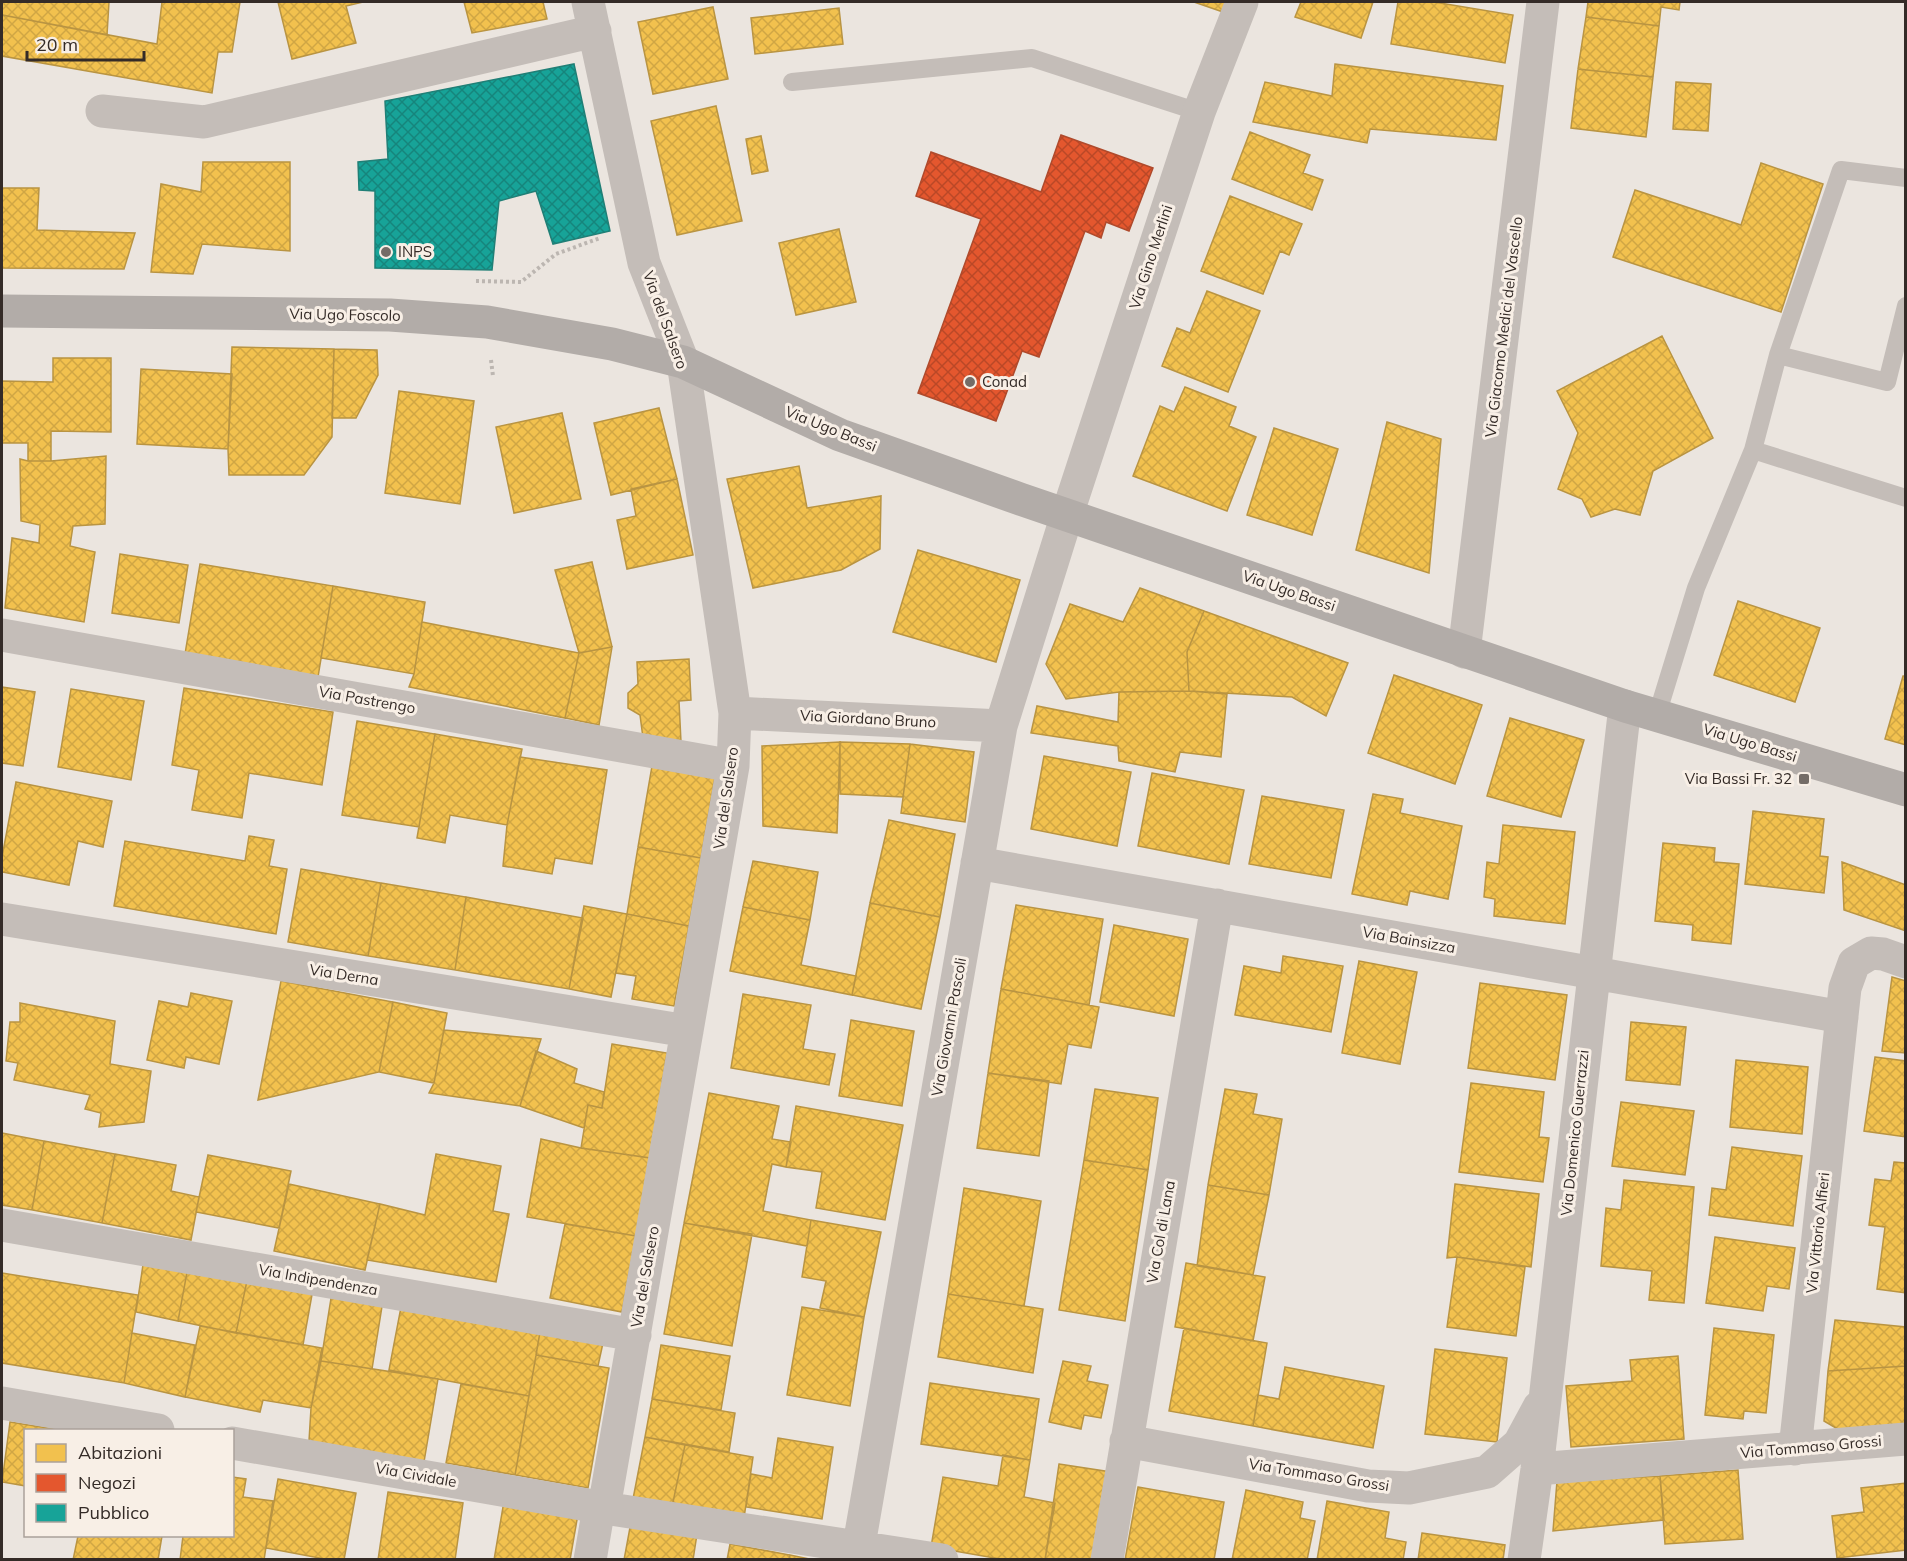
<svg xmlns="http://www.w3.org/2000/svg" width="1907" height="1561" font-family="Mulish,sans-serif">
  <defs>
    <pattern id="homes-cross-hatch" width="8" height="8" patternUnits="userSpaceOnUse" patternTransform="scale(1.5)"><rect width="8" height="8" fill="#f2c14e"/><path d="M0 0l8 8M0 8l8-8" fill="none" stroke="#d0a644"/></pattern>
    <pattern id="shops-cross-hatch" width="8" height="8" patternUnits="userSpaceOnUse" patternTransform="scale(1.5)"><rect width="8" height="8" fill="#e4572e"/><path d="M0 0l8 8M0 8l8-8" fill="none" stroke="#ba4827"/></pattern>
    <pattern id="public-cross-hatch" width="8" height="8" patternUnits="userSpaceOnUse" patternTransform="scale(1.5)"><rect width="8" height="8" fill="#17a398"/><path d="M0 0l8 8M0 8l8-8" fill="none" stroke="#16857c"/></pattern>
  </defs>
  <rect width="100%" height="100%" fill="#ebe5df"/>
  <path fill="url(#homes-cross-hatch)" stroke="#b99442" stroke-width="1.5" d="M 2,2 L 109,2 L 107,35 L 2,15 Z
    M 162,2 L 240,2 L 232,52 L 218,52 L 212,93 L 2,56 L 2,15 L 157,44 Z
    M 278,2 L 363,2 L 346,6 L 356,43 L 292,59 Z
    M 464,2 L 543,2 L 547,19 L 472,33 Z
    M 1194,2 L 1227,2 L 1223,12 Z
    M 1301,2 L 1373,2 L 1361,38 L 1295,17 Z
    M 1398,2 L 1434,2 L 1513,15 L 1505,63 L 1391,44 Z
    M 1588,2 L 1680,2 L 1679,10 L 1661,7 L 1659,26 L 1586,17 Z
    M 713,7 L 728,79 L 653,94 L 638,22 Z
    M 839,8 L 843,44 L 755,54 L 751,18 Z
    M 1586,17 L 1659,26 L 1653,77 L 1578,69 Z
    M 1335,64 L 1503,86 L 1496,140 L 1370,129 L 1367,143 L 1253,122 L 1265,82 L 1332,96 Z
    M 1578,69 L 1653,77 L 1646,137 L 1571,128 Z
    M 1676,82 L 1711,84 L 1708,131 L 1673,129 Z
    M 716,106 L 742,221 L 677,235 L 651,121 Z
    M 1250,132 L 1310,155 L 1303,173 L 1323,180 L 1312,210 L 1232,179 Z
    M 761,136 L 768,171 L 752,174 L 746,139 Z
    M 203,162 L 290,162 L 290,251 L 202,244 L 193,274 L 151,272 L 161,184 L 201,192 Z
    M 1761,163 L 1823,184 L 1781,312 L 1613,257 L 1635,190 L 1741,225 Z
    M 2,188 L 39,188 L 37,230 L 135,233 L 124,269 L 2,268 Z
    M 1230,196 L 1302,224 L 1289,255 L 1280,251 L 1263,294 L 1201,271 Z
    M 839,229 L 856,302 L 796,315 L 779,243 Z
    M 1207,291 L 1260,311 L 1228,392 L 1162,366 L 1177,328 L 1190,333 Z
    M 1662,336 L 1713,438 L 1653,471 L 1640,515 L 1615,509 L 1591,517 L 1582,499 L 1558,489 L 1578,433 L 1557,391 Z
    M 232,347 L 334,349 L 332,437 L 304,475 L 229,475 L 228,449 Z
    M 334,349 L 377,350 L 378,375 L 356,418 L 332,418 Z
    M 53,358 L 111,358 L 111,432 L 51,431 L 51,461 L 28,461 L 28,443 L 2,443 L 2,381 L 53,382 Z
    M 141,369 L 232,374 L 228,449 L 137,444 Z
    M 1185,387 L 1236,407 L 1229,426 L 1256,437 L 1227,511 L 1133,476 L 1160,406 L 1174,412 Z
    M 399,391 L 474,401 L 460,504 L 385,493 Z
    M 659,408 L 677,479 L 611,495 L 594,423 Z
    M 562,413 L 581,499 L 514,513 L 496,427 Z
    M 1387,422 L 1441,439 L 1429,573 L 1356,550 Z
    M 1274,428 L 1338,449 L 1312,535 L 1247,515 Z
    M 106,456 L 105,524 L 73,526 L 70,546 L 95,552 L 84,622 L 5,608 L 12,538 L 39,543 L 40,525 L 21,521 L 20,459 L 28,461 L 51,461 Z
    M 799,466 L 807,508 L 881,496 L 880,549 L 841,570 L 753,588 L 727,479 Z
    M 677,479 L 693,555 L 627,569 L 617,520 L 636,516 L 631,489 Z
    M 918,550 L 1020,580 L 996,662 L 893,632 Z
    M 120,554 L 188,565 L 179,623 L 112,613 Z
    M 592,562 L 612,647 L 579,653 L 555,570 Z
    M 200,564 L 333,586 L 318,677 L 185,654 Z
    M 333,586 L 425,602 L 414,674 L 321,658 Z
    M 1140,588 L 1204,611 L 1187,652 L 1189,691 L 1119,692 L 1066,699 L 1046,664 L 1070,604 L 1123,622 Z
    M 1738,601 L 1820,628 L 1795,702 L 1714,675 Z
    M 1204,611 L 1348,663 L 1326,716 L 1292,697 L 1189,691 L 1187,652 Z
    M 422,622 L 579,653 L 565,718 L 409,687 L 414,674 Z
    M 612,647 L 599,725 L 565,718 L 579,653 Z
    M 689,659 L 691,700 L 679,701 L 681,742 L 643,738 L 640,715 L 628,708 L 628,693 L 638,684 L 637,662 Z
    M 1394,675 L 1482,705 L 1455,784 L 1368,753 Z
    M 1903,676 L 1906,676 L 1906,745 L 1885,739 Z
    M 2,687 L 35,692 L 23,766 L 2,763 Z
    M 184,688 L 333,712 L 322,785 L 249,773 L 242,818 L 192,810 L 199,770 L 172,765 Z
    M 71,689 L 144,701 L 131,780 L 58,767 Z
    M 1189,691 L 1227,694 L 1221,757 L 1180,752 L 1175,772 L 1119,761 L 1118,746 L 1031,733 L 1037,706 L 1118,722 L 1119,692 Z
    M 1510,718 L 1584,740 L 1561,817 L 1487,796 Z
    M 357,721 L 435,734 L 419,827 L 342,815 Z
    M 435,734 L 522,749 L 507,825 L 450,815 L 445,843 L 417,838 Z
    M 840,742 L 837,833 L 763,826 L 762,746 Z
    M 840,742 L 910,744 L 903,797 L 840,794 Z
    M 910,744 L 974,752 L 965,822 L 901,813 Z
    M 1044,756 L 1131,772 L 1117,846 L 1031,829 Z
    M 520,757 L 607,770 L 592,864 L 555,858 L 552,874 L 503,866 L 507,825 Z
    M 652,766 L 715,777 L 701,858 L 638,847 Z
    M 1152,773 L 1244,790 L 1229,864 L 1138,846 Z
    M 16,782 L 112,801 L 103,847 L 78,841 L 69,885 L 2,872 L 2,857 Z
    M 1373,794 L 1403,799 L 1400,813 L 1462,826 L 1448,899 L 1410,891 L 1407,905 L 1352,894 Z
    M 1262,796 L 1344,810 L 1331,878 L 1249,864 Z
    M 1753,811 L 1824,819 L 1820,856 L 1828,857 L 1824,893 L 1745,884 Z
    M 889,820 L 955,834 L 940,917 L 870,903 Z
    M 1503,825 L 1575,832 L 1565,924 L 1494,916 L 1495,899 L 1484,897 L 1487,862 L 1499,864 Z
    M 249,836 L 274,840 L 269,866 L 287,869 L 276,934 L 114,906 L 125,841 L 245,861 Z
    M 1663,843 L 1715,848 L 1714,862 L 1739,864 L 1731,944 L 1692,940 L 1693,925 L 1655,921 Z
    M 638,847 L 701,858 L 689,926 L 627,914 Z
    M 753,861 L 818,872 L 810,920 L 743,907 Z
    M 1842,862 L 1906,885 L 1906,931 L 1844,910 Z
    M 301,869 L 381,883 L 368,956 L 288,942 Z
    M 381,883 L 466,897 L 455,970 L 368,956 Z
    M 466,897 L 583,918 L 569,989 L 455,970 Z
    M 870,903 L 940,917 L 921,1009 L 852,995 Z
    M 1016,905 L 1103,919 L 1089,1005 L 1001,989 Z
    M 584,906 L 627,914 L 611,997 L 569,989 Z
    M 743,907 L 810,920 L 801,965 L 856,976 L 852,995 L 730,971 Z
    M 627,914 L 689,926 L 674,1006 L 632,999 L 636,976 L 616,973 Z
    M 1114,925 L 1188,939 L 1174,1016 L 1100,1002 Z
    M 1283,956 L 1343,966 L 1331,1032 L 1235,1015 L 1244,966 L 1281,973 Z
    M 1359,961 L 1417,972 L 1400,1064 L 1342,1053 Z
    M 1892,977 L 1906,981 L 1906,1053 L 1882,1051 Z
    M 281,981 L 393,1002 L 379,1072 L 258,1100 Z
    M 1480,983 L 1567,995 L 1555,1080 L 1468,1068 Z
    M 1001,989 L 1099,1007 L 1091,1048 L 1068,1044 L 1061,1084 L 988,1073 Z
    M 191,993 L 232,1001 L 219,1064 L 186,1057 L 184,1068 L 147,1060 L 159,1001 L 188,1007 Z
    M 743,994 L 811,1005 L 803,1049 L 835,1054 L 829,1085 L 731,1068 Z
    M 393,1002 L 447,1013 L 434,1083 L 379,1072 Z
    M 20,1003 L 115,1021 L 110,1064 L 151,1071 L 144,1122 L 99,1127 L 101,1113 L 85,1109 L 90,1095 L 14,1080 L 18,1063 L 6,1061 L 10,1022 L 20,1022 Z
    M 851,1020 L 914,1031 L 902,1106 L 839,1096 Z
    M 1631,1022 L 1686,1027 L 1680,1085 L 1626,1080 Z
    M 444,1030 L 541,1039 L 520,1106 L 429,1093 L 434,1083 Z
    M 612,1044 L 667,1053 L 650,1158 L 581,1148 L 588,1105 L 602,1108 Z
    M 536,1051 L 577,1069 L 574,1083 L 604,1092 L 602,1108 L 588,1105 L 584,1128 L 520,1106 Z
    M 1875,1057 L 1906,1061 L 1906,1137 L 1864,1131 Z
    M 1736,1060 L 1808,1067 L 1802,1134 L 1730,1127 Z
    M 988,1073 L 1049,1081 L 1039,1156 L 977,1148 Z
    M 1471,1083 L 1544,1092 L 1539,1137 L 1549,1138 L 1543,1182 L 1459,1172 Z
    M 1095,1089 L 1158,1098 L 1148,1170 L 1084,1160 Z
    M 1225,1089 L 1257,1094 L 1253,1114 L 1282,1119 L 1269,1195 L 1208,1185 Z
    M 709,1093 L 779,1106 L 772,1139 L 791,1142 L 786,1167 L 772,1164 L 763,1211 L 811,1220 L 807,1246 L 684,1223 Z
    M 1621,1102 L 1694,1111 L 1685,1175 L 1612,1166 Z
    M 796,1106 L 903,1125 L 885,1220 L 816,1208 L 822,1172 L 786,1167 Z
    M 2,1133 L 44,1141 L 32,1210 L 2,1205 Z
    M 541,1139 L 581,1148 L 650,1158 L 636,1236 L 527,1217 Z
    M 44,1141 L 115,1154 L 102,1223 L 32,1210 Z
    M 1732,1147 L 1802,1156 L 1793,1226 L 1709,1215 L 1712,1188 L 1726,1190 Z
    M 115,1154 L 176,1165 L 171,1191 L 199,1197 L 191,1240 L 102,1223 Z
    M 436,1154 L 501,1166 L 493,1211 L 509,1214 L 496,1282 L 367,1260 L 380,1204 L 425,1215 Z
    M 208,1155 L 291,1171 L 279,1228 L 196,1212 Z
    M 1084,1160 L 1148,1170 L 1125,1321 L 1059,1310 Z
    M 1894,1162 L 1906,1163 L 1906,1293 L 1877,1289 L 1885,1227 L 1869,1225 L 1875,1179 L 1891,1181 Z
    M 1624,1180 L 1694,1187 L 1684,1303 L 1649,1300 L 1652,1271 L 1601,1266 L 1606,1208 L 1621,1210 Z
    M 289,1184 L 380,1204 L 365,1270 L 274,1251 Z
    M 1455,1184 L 1539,1194 L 1531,1267 L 1457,1257 L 1447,1258 Z
    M 1208,1185 L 1269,1195 L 1253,1275 L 1197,1266 Z
    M 964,1188 L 1041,1201 L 1024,1306 L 948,1294 Z
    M 811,1220 L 881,1232 L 864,1317 L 820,1308 L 826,1281 L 802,1277 Z
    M 684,1223 L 752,1234 L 732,1346 L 664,1334 Z
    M 565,1224 L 636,1236 L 622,1312 L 550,1298 Z
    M 1715,1237 L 1795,1248 L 1789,1289 L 1767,1286 L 1763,1311 L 1706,1303 Z
    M 1457,1257 L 1525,1267 L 1516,1336 L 1447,1327 Z
    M 144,1258 L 188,1267 L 178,1321 L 136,1312 Z
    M 1186,1263 L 1265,1277 L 1253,1341 L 1175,1327 Z
    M 188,1267 L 248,1276 L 236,1333 L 178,1321 Z
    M 2,1273 L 138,1295 L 124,1383 L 2,1363 Z
    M 248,1276 L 313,1289 L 303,1345 L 236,1333 Z
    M 332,1292 L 383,1300 L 372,1369 L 321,1361 Z
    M 948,1294 L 1043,1309 L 1033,1373 L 938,1357 Z
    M 401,1307 L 540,1332 L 529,1396 L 389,1370 Z
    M 802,1307 L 864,1317 L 850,1406 L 787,1395 Z
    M 1835,1320 L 1906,1327 L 1906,1366 L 1828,1371 Z
    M 200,1326 L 322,1348 L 311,1408 L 263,1400 L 260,1412 L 185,1397 Z
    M 1184,1328 L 1267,1343 L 1253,1426 L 1169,1411 Z
    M 1714,1328 L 1774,1335 L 1766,1413 L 1744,1411 L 1743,1419 L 1705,1415 Z
    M 540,1332 L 603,1343 L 598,1366 L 536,1355 Z
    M 132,1333 L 195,1345 L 185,1397 L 124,1383 Z
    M 661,1345 L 730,1356 L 721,1410 L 652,1399 Z
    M 1435,1349 L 1507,1358 L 1497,1442 L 1425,1434 Z
    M 536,1355 L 609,1368 L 588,1488 L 515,1475 Z
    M 1678,1356 L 1684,1439 L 1571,1447 L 1566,1386 L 1632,1381 L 1630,1360 Z
    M 321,1361 L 438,1379 L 424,1462 L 309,1441 L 311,1408 Z
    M 1063,1361 L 1091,1366 L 1087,1381 L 1108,1385 L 1101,1418 L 1084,1415 L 1081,1429 L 1049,1422 Z
    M 1906,1366 L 1906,1427 L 1841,1431 L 1824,1421 L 1828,1371 Z
    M 1285,1367 L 1384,1386 L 1373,1448 L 1253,1426 L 1258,1395 L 1279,1399 Z
    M 930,1383 L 1039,1399 L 1030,1460 L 921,1444 Z
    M 461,1384 L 529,1396 L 515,1475 L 446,1463 Z
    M 652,1399 L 735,1413 L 729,1452 L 645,1437 Z
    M 10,1422 L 60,1430 L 26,1430 L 26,1486 L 2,1482 Z
    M 645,1437 L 685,1445 L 672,1507 L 633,1499 Z
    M 778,1438 L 833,1447 L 822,1519 L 746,1507 L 751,1474 L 772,1478 Z
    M 685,1445 L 753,1457 L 744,1518 L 672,1507 Z
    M 1003,1455 L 1030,1460 L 1024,1497 L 1055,1503 L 1045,1560 L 1006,1560 L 931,1547 L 943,1477 L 998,1486 Z
    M 1059,1464 L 1111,1472 L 1098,1560 L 1045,1560 Z
    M 1738,1470 L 1743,1539 L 1665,1544 L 1660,1476 Z
    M 1660,1476 L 1664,1520 L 1553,1531 L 1557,1481 Z
    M 232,1477 L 246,1479 L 243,1497 L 273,1501 L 264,1560 L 180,1560 L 183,1536 L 232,1536 Z
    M 278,1479 L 356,1493 L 344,1560 L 330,1560 L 266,1548 Z
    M 1906,1483 L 1906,1550 L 1837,1558 L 1832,1516 L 1864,1512 L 1861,1488 Z
    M 1138,1487 L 1224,1502 L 1214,1560 L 1125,1560 Z
    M 1246,1490 L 1303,1502 L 1300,1518 L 1315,1521 L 1307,1560 L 1232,1560 Z
    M 388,1492 L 463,1503 L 455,1560 L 378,1560 Z
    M 504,1501 L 578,1514 L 570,1560 L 494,1560 Z
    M 1327,1501 L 1389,1512 L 1385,1538 L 1406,1542 L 1403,1560 L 1317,1560 Z
    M 631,1522 L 697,1534 L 693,1560 L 624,1560 Z
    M 1422,1533 L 1505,1545 L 1503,1560 L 1418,1560 Z
    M 78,1536 L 162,1536 L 158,1560 L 73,1560 Z
    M 730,1544 L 790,1555 L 789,1560 L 727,1560 Z
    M 790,1555 L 814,1560 L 789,1560 Z"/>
  <path fill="url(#shops-cross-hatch)" stroke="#af4a2c" stroke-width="1.5" d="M 1061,135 L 1153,168 L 1129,231 L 1106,222 L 1101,238 L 1085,231 L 1039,357 L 1022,351 L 996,421 L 918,393 L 981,219 L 916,196 L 931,152 L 1041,192 Z"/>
  <path fill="url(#public-cross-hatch)" stroke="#207f76" stroke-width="1.5" d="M 574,64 L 610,231 L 553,244 L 536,191 L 499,201 L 492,270 L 375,268 L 375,191 L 359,190 L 358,162 L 388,159 L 385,101 Z"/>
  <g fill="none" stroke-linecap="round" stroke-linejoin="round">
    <path stroke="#bcb6b1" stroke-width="4" stroke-dasharray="3 3" stroke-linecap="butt" d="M 476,281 L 521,282 L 556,254 L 600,238
      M 491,360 L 493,376"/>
    <path stroke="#c4bdb8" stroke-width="18" d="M 792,82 L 1032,58 L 1199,112
      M 1778,355 L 1887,382 L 1906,306
      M 1753,450 L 1906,498
      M 1657,715 L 1696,588 L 1753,450 L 1778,355 L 1841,170 L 1906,178"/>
    <path stroke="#c4bdb8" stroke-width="33" d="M 588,2 L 644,263 L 683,362 L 735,713 L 733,766 L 604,1508 L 599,1507 L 590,1560
      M 102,111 L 204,122 L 595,31
      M 2,635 L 733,766
      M 1464,652 L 1543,2
      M 735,713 L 1001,726
      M 977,863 L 1842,1017
      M 2,919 L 687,1031
      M 2,1225 L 635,1335
      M 2,1403 L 158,1430
      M 1126,1441 L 1368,1486 L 1409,1488 L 1487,1472 L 1519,1444 L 1539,1407
      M 232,1443 L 599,1507
      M 1795,1449 L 1845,988 L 1854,963 L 1871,953 L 1883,954 L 1906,962
      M 1537,1469 L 1906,1439
      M 604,1508 L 942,1560
      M 859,1545 L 1001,726 L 1067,515 L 1199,112 L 1242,2
      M 1107,1560 L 1217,905
      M 1524,1560 L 1537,1469 L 1625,706"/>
    <path stroke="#b2aca8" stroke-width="33" d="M 2,311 L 390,315 L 487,322 L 612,344 L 683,362 L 840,435 L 1020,499 L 1625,706 L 1906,790"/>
  </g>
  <g fill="#746c67" stroke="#f8efe6" stroke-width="2">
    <circle cx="386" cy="252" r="6"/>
    <circle cx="970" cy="382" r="6"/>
    <rect x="1798" y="773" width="12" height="12" rx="3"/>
  </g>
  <g text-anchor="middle" stroke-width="6" stroke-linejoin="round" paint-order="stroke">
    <g font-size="15" fill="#342b27" stroke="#f8efe6" text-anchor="start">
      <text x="398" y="257">INPS</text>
      <text x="982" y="387">Conad</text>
      <text x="1792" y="784" text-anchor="end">Via Bassi Fr. 32</text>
    </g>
    <g font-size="15" fill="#342b27" stroke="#f8efe6">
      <text transform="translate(1151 257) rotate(-72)" y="5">Via Gino Merlini</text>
      <text transform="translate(345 315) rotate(1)" y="5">Via Ugo Foscolo</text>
      <text transform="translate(665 320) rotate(70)" y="5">Via del Salsero</text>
      <text transform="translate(1504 327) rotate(-83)" y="5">Via Giacomo Medici del Vascello</text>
      <text transform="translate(831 429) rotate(22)" y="5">Via Ugo Bassi</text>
      <text transform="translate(1289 591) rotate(19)" y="5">Via Ugo Bassi</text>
      <text transform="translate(367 700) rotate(10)" y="5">Via Pastrengo</text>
      <text transform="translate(868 719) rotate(3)" y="5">Via Giordano Bruno</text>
      <text transform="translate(1750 743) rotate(17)" y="5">Via Ugo Bassi</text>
      <text transform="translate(726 798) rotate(-82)" y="5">Via del Salsero</text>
      <text transform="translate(1409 940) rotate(10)" y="5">Via Bainsizza</text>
      <text transform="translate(344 975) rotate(9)" y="5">Via Derna</text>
      <text transform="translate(949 1027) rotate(-80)" y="5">Via Giovanni Pascoli</text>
      <text transform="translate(1575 1133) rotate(-84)" y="5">Via Domenico Guerrazzi</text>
      <text transform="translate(1161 1232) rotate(-80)" y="5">Via Col di Lana</text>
      <text transform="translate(1818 1233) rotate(-84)" y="5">Via Vittorio Alfieri</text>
      <text transform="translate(645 1277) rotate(-80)" y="5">Via del Salsero</text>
      <text transform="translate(318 1280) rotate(10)" y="5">Via Indipendenza</text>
      <text transform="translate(1811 1447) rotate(-5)" y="5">Via Tommaso Grossi</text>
      <text transform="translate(416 1475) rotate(10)" y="5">Via Cividale</text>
      <text transform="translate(1319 1475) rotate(9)" y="5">Via Tommaso Grossi</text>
    </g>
  </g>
  <rect width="1907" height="1561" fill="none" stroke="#342b27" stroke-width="6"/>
  <rect x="24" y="1429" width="210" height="108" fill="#f8efe6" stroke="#aaa19a" stroke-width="1.5"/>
  <rect x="36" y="1444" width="30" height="18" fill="#f2c14e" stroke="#aaa19a" stroke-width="1.5"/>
  <text x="78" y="1459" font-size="18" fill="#342b27">Abitazioni</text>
  <rect x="36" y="1474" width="30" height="18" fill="#e4572e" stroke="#aaa19a" stroke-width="1.5"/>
  <text x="78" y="1489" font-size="18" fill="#342b27">Negozi</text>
  <rect x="36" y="1504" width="30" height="18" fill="#17a398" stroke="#aaa19a" stroke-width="1.5"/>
  <text x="78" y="1519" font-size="18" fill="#342b27">Pubblico</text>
  <path d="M27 51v9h117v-9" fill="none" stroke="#342b27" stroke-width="3"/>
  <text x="36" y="51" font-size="18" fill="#342b27" stroke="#f8efe6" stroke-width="4.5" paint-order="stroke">20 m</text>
</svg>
